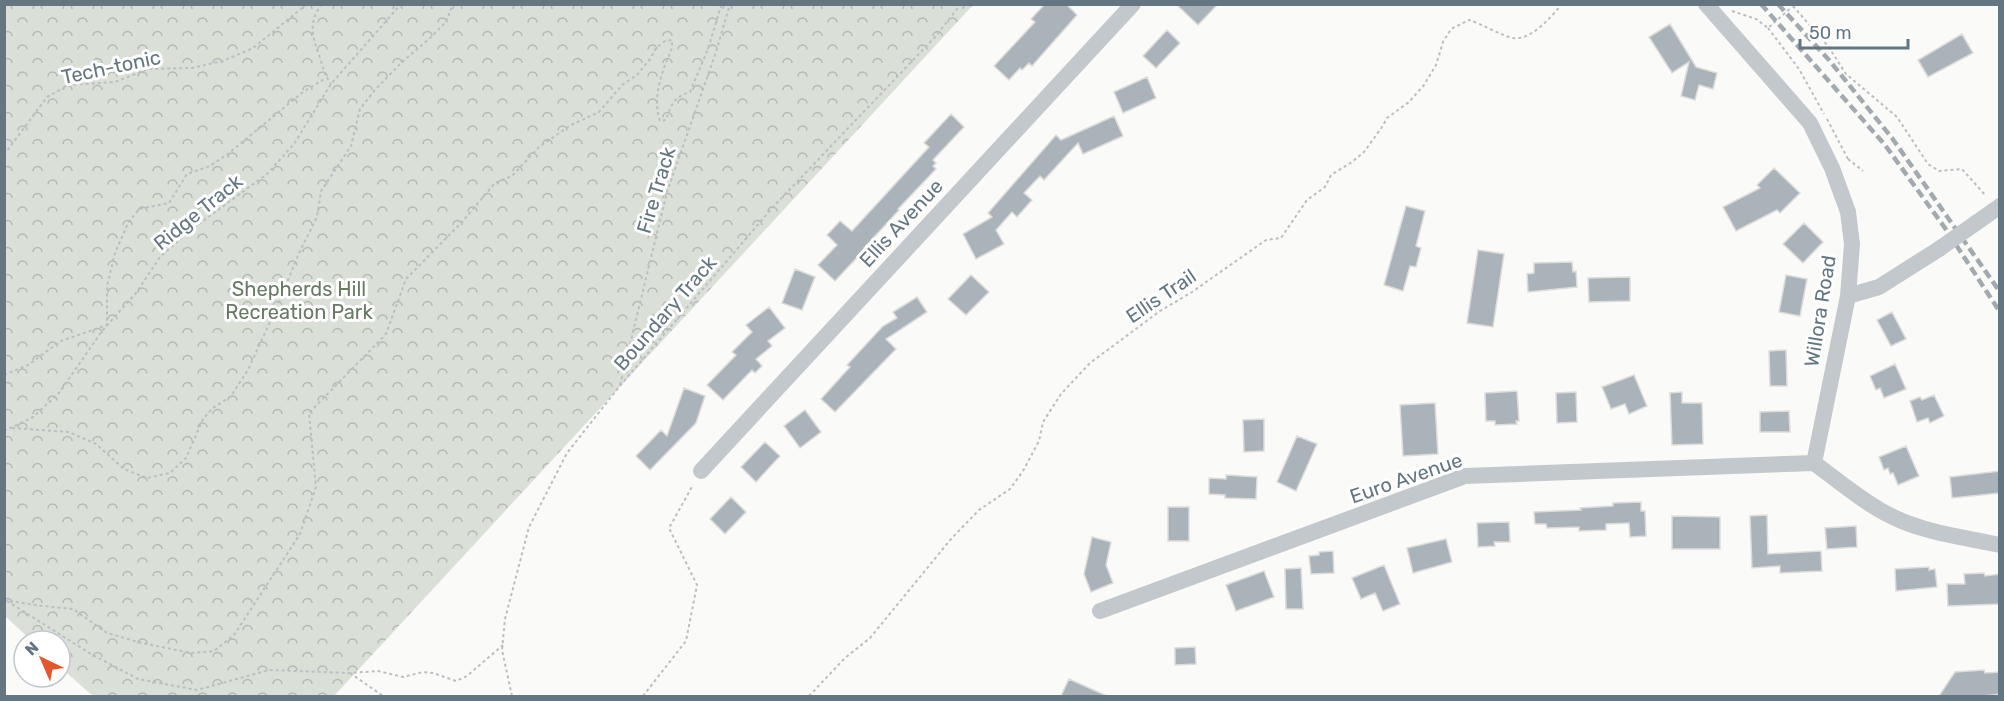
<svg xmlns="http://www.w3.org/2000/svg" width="2004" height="701" font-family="Rubik,sans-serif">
  <defs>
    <pattern id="forest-crowns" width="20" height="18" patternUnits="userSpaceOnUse" patternTransform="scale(1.5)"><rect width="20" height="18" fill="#dadfd7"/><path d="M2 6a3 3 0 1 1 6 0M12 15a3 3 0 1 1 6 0" fill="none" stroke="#b4b9b4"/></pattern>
  </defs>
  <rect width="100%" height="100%" fill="#fafaf8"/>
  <path fill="url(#forest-crowns)" d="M 4,5 L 5,4 L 973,5 L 334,696 L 93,696 L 60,667 L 60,641 L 32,641 L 5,616 Z"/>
  <path fill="#aab3b9" stroke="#dcdcda" stroke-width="1.5" d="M 1045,4 L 1066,4 L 1077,15 L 1032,66 L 1029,63 L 1022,70 L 1020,68 L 1009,80 L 994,66 L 1035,22 L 1031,19 Z
    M 1176,4 L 1218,4 L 1198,25 Z
    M 1670,24 L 1696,67 L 1717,73 L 1713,89 L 1699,85 L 1695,100 L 1681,96 L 1689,62 L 1672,73 L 1649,37 Z
    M 1167,30 L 1180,43 L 1156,68 L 1143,56 Z
    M 1962,34 L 1973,53 L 1928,77 L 1918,60 Z
    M 1147,77 L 1156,98 L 1123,113 L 1114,92 Z
    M 951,114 L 964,127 L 933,160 L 936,163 L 933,166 L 936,169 L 898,209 L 899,210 L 864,248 L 865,249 L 835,281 L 818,265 L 837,245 L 827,235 L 840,221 L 852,231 L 929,147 L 924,143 Z
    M 1114,116 L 1123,136 L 1083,154 L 1078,143 L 1044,180 L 1040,176 L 1024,193 L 1032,200 L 1017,217 L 1012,212 L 996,230 L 1004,244 L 976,259 L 963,234 L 992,217 L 988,213 L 1056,135 L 1061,140 Z
    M 1774,168 L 1800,193 L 1780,213 L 1777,210 L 1736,231 L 1723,207 L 1760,188 L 1757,185 Z
    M 1406,206 L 1425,211 L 1416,246 L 1421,248 L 1416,267 L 1410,266 L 1403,291 L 1384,285 Z
    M 1804,223 L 1823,242 L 1803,263 L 1783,244 Z
    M 1478,250 L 1504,254 L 1493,327 L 1467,323 Z
    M 1572,262 L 1573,272 L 1576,271 L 1577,287 L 1528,292 L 1527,274 L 1534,273 L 1534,263 Z
    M 795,269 L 815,277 L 802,310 L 782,303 Z
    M 971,275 L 989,292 L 966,315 L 948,299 Z
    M 1786,275 L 1807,279 L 1800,316 L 1779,312 Z
    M 1630,277 L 1630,301 L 1589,302 L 1588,278 Z
    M 917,297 L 927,312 L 886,339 L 896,349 L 835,412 L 821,399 L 850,367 L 847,365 L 883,326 L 897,318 L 893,312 Z
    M 769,307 L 785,328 L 768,341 L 772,346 L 756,359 L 762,366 L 755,373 L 752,370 L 723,400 L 707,385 L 736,355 L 732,352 L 752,332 L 746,325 Z
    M 1892,312 L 1906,339 L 1891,346 L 1877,320 Z
    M 1786,350 L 1787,386 L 1770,386 L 1769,351 Z
    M 1895,364 L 1906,389 L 1884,398 L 1880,388 L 1876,390 L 1870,376 Z
    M 1634,375 L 1647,406 L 1629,414 L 1625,404 L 1611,409 L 1602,387 Z
    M 684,388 L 705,396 L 696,423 L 650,470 L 636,456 L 661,430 L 667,436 Z
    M 1517,391 L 1519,421 L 1516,421 L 1517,424 L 1495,425 L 1495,421 L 1486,421 L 1485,393 Z
    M 1576,392 L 1577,422 L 1557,423 L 1556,393 Z
    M 1682,392 L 1682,403 L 1702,403 L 1703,444 L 1672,445 L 1670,393 Z
    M 1934,395 L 1944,416 L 1930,423 L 1928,418 L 1917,422 L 1910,401 L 1920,397 L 1922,400 Z
    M 1435,403 L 1438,454 L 1403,456 L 1400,405 Z
    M 805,410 L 821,432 L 800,448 L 784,426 Z
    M 1789,411 L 1790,432 L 1760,432 L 1760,412 Z
    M 1264,419 L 1264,451 L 1244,452 L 1243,420 Z
    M 1297,436 L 1317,444 L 1296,491 L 1277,482 Z
    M 765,442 L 780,456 L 756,482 L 741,467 Z
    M 1906,446 L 1919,476 L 1898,485 L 1893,473 L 1890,474 L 1888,468 L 1884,470 L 1879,457 Z
    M 2000,471 L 2000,493 L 1952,498 L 1950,477 Z
    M 1226,475 L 1257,477 L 1256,499 L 1225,498 L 1225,495 L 1209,494 L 1209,478 L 1226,479 Z
    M 731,497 L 746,512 L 725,534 L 710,519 Z
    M 1641,502 L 1641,511 L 1645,511 L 1646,536 L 1630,537 L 1629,523 L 1606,524 L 1606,530 L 1579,531 L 1579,527 L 1547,528 L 1546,524 L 1535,524 L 1534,512 L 1581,510 L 1580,508 L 1613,506 L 1613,503 Z
    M 1168,507 L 1189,507 L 1189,541 L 1168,541 Z
    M 1767,515 L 1768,554 L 1821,551 L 1822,571 L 1780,573 L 1780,566 L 1752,568 L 1750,516 Z
    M 1672,516 L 1720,517 L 1720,549 L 1672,549 Z
    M 1509,522 L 1510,542 L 1494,542 L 1495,546 L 1478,547 L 1477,523 Z
    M 1856,526 L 1857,547 L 1827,549 L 1825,528 Z
    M 1092,537 L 1111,542 L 1106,565 L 1113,583 L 1091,592 L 1084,574 Z
    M 1446,539 L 1452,562 L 1413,573 L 1407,548 Z
    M 1333,551 L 1334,573 L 1311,574 L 1309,556 L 1319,555 L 1319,552 Z
    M 1384,565 L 1400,604 L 1383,611 L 1375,593 L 1361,599 L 1352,578 Z
    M 1929,567 L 1929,570 L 1935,569 L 1937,587 L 1896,591 L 1895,569 Z
    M 1301,568 L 1303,609 L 1286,609 L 1285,569 Z
    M 1264,571 L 1274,597 L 1236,611 L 1226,585 Z
    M 1984,573 L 1985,576 L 2000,574 L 2000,604 L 1948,606 L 1947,584 L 1965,584 L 1964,574 Z
    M 1195,647 L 1196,664 L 1175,665 L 1175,648 Z
    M 1984,670 L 1985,673 L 2000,672 L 2000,694 L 1984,696 L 1939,696 L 1955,672 Z
    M 1069,679 L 1107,696 L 1061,696 Z"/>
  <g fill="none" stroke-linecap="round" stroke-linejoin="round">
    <path stroke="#bbbfc2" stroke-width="2" stroke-dasharray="3 3" stroke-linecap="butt" d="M 322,4 C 307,23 313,38 320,58 C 323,68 325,76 331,84
      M 1793,6 L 1828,46 L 1846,74 L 1897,117 L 1928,164 L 1939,171 L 1962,169 L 1986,196
      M 1732,11 L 1756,19 L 1768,28 L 1792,7
      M 1768,28 L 1799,69 L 1824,114
      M 1827,119 L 1848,159 L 1847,161
      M 4,155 L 47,97 L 69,85 L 115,82 L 148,69 L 192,68 L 223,61 L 253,48 L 307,4
      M 1848,159 L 1863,171
      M 4,375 L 28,365 L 61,341 L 107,325 L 107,286 L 115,253 L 128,223 L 139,209 L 169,203 L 187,174 L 210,166 L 229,153 L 303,92 L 326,78
      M 620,385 L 667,192 L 716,52 L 730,4
      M 12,428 L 69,432 L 96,444 L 124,469 L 147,478 L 170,473 L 186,458 L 203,419 L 213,408 L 231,396 L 248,370 L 280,300 L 299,253 L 317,217 L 321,191 L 351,146 L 360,109 L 374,91 L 402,62 L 430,38 L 446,22 L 453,4
      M 4,431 L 33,417 L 59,393 L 102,331 L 136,293 L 160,257 L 192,229 L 267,174 L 294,144 L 331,84 L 401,4
      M 4,600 L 42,606 L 73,609 L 107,633 L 142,643 L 191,653 L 214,651 L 234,635 L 300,534 L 316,487 L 309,413 L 386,334 L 406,279 L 462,222 L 495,183 L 512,176 L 539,147 L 571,125 L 599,112 L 622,85 L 637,75 L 650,59 L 656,48 L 665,41 L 672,40 C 673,51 667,58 664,68 C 658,85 654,104 660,121 L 666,120 C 672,103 673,98 690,92 L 708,49 L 721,6 L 726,4
      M 7,601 L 91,654 L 138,679 L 197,690 L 269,670 L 350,673 L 378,671 L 403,677 L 423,672 L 433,673 L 456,681 L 467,676 L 503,645
      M 350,673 L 383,696
      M 512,696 L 502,650 L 505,619 L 529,527 L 567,453 L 619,387 L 773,207 L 935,37 L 961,4
      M 643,696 L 686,641 L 697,585 L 669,528 L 693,485
      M 809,696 L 845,658 L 870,638 L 951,539 L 979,510 L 1010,489 L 1023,471 L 1039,441 L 1043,422 L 1061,394 L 1090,363 L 1160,311 L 1192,292 L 1266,240 L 1281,238 L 1307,200 L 1325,187 L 1331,175 L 1352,162 L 1364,152 L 1382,127 L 1387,118 L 1409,102 L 1424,85 L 1436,65 L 1443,42 L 1451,29 L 1469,20 C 1482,24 1502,36 1513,38 C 1531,41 1552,16 1562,4"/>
    <path stroke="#c3c8cc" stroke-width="16" d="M 1706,4 L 1810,123 L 1832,168 L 1848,212 L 1852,244 L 1848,296 L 1814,463 C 1836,479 1867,505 1891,516 C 1925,533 1963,537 2000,545
      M 1976,223 L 2000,206
      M 1848,296 L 1879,287 L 1939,249
      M 701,471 L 1133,4
      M 1100,611 L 1465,476 L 1814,463"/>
    <path stroke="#a2aab0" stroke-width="4.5" stroke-dasharray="9 4.5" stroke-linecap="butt" d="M 1761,4 L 1885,145 L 1945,228 L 2000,312
      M 1778,4 L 1829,60 L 1892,138 L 2000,292"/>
    <path stroke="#c3c8cc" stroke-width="16" d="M 1939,249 L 1976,223"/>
  </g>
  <g text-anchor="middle" stroke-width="6" stroke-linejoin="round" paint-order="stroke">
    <g font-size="20" fill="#657683" stroke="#fff">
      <text transform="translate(111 67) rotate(-12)" y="7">Tech-tonic</text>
      <text transform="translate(656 190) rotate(-73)" y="7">Fire Track</text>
      <text transform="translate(198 212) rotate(-39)" y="7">Ridge Track</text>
      <text transform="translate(901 223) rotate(-47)" y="7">Ellis Avenue</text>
      <text transform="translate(1161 296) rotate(-34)" y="7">Ellis Trail</text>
      <text transform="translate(1820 311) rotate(-81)" y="7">Willora Road</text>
      <text transform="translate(665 313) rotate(-49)" y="7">Boundary Track</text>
      <text transform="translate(1406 478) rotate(-19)" y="7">Euro Avenue</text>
    </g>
    <g font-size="20" fill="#687a64" stroke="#fff">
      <text x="299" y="296">Shepherds Hill<tspan x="299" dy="23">Recreation Park</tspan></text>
    </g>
  </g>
  <rect width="2004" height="701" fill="none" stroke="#657683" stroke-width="12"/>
  <g transform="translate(42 659) rotate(316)"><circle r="28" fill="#ffffff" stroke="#c1c8cd" stroke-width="1.5"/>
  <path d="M0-4.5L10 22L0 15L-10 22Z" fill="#e4572e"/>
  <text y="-9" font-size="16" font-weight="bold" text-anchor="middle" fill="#657683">N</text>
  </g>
  <path d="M1800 39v9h108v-9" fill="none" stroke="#657683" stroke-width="3"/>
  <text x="1809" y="39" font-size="18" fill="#657683" stroke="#ffffff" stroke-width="4.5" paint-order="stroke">50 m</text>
</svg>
